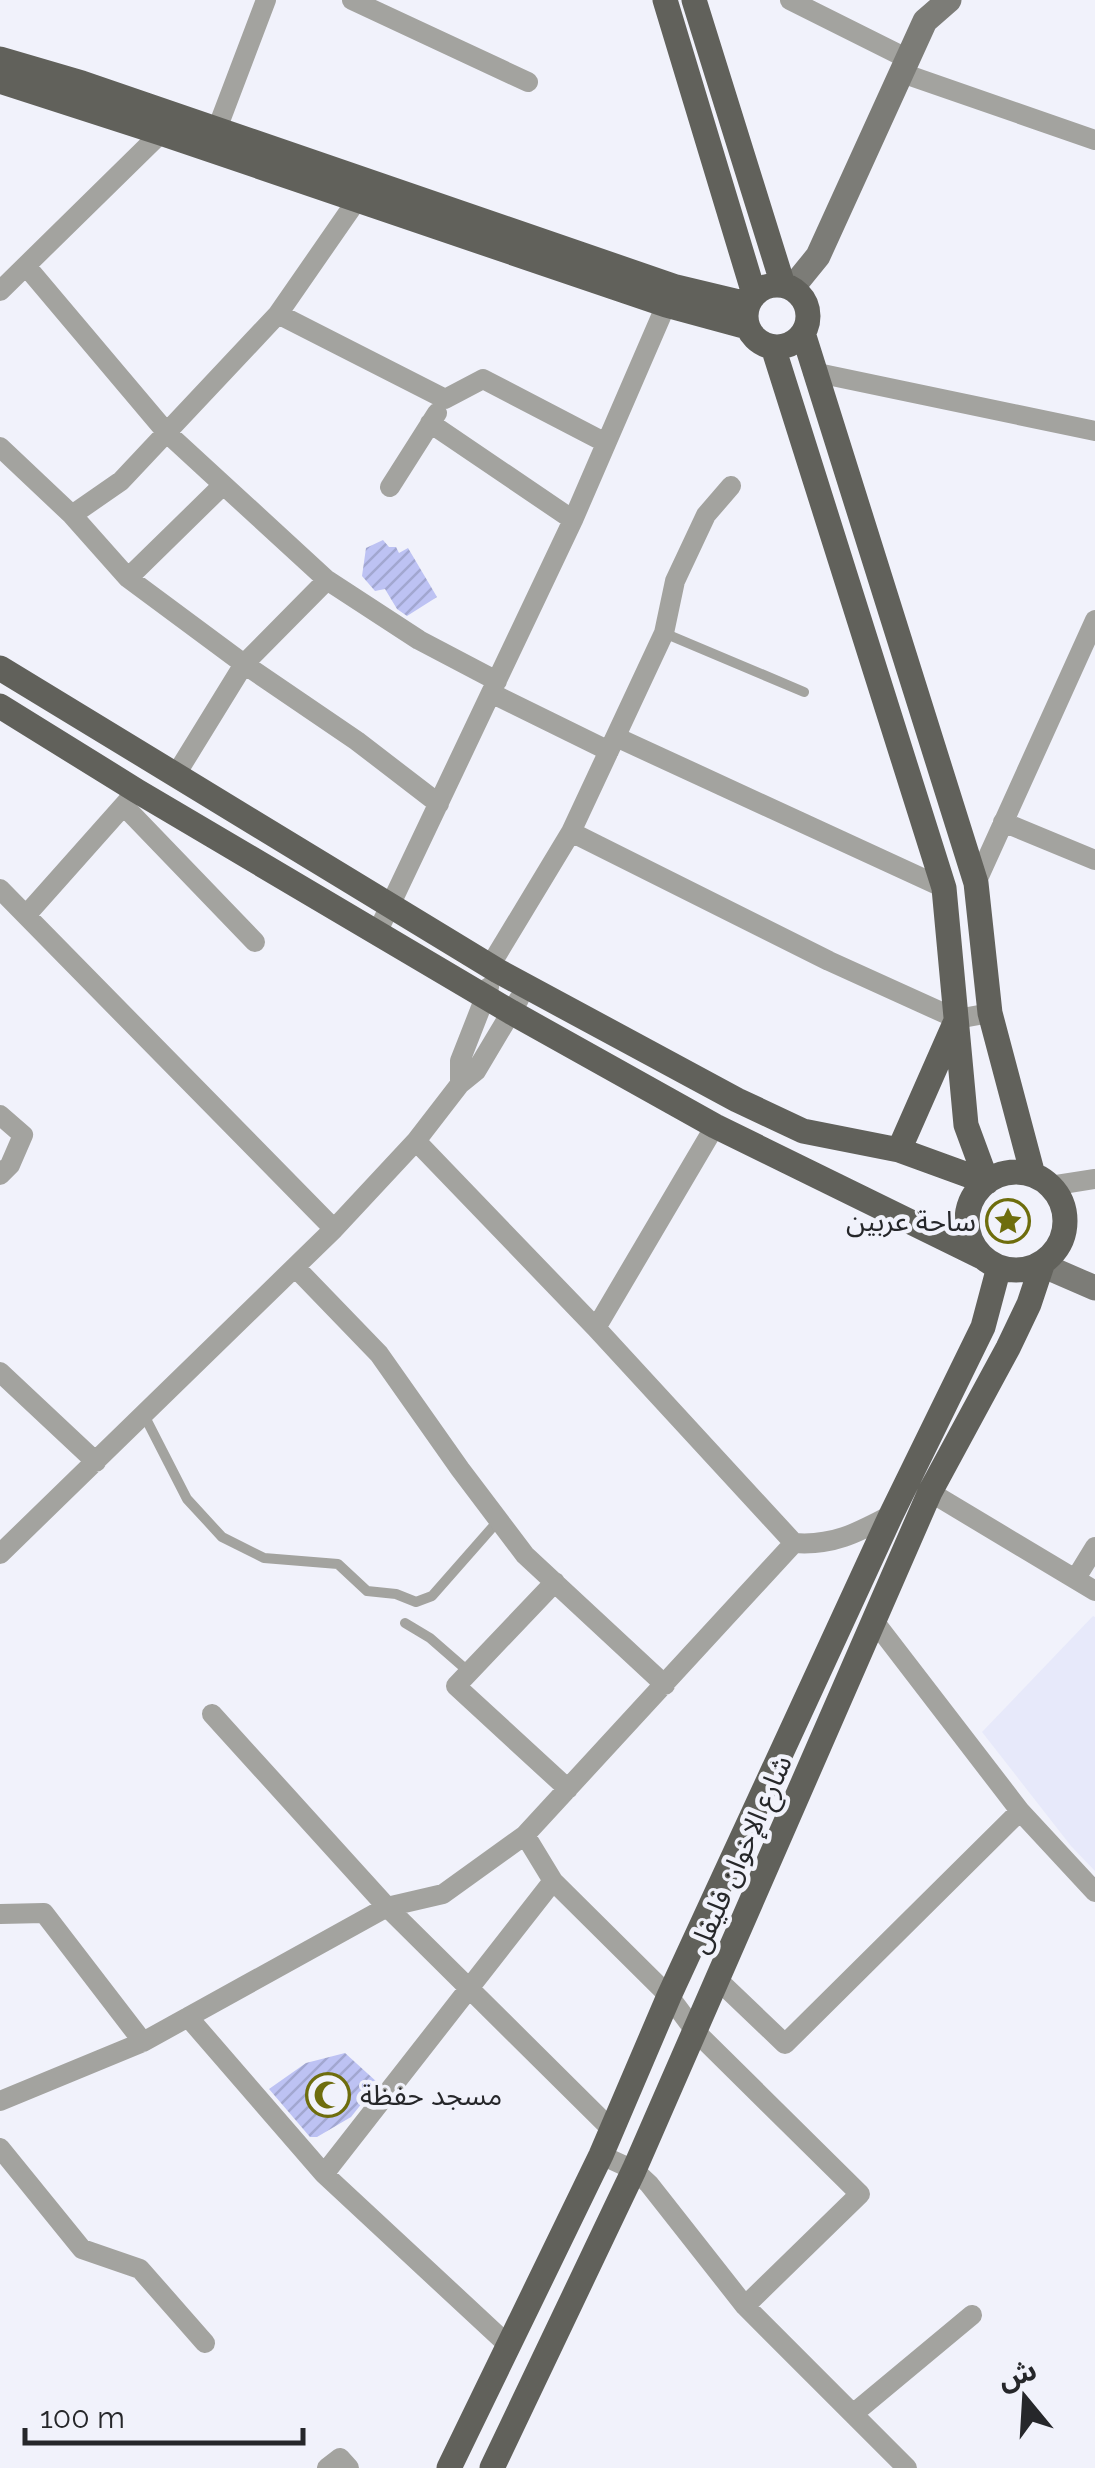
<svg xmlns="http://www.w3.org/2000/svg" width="1095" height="2468" font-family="Raleway,'Noto Sans Arabic',sans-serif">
  <defs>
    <pattern id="building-hatch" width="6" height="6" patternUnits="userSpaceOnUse" patternTransform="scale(2.5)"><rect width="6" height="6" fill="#bdc2f3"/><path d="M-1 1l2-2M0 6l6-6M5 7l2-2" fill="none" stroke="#a2a7d0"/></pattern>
  </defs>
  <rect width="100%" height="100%" fill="#f1f2fb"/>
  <path fill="#e7e9fa" d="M 1093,1616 L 1095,1617 L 1095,1871 L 1071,1846 L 982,1732 Z"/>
  <path fill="url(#building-hatch)" d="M 383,540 L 389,547 L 396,547 L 399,553 L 408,548 L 437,597 L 407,616 L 397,609 L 385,589 L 375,591 L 362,576 L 366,548 Z
    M 345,2053 L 378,2083 L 351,2117 L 317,2137 L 310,2137 L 269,2089 L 306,2063 Z"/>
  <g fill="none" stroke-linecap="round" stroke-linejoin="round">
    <path stroke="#a3a39f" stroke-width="10" d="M 664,633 L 804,692
      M 144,1415 L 187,1499 L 222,1537 L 264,1558 L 338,1564 L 367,1591 L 396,1594 L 416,1602 L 432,1596 L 498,1521
      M 405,1623 L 430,1638 L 469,1672"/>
    <path stroke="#a3a39f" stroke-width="20" d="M 352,0 L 528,82
      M 790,0 L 908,59
      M 902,73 L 1095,140
      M 217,129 L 266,0
      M 26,266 L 167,433 L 327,580 L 244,664 L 175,776
      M 0,291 L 161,133
      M 278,314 L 445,399 L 483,379 L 606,443
      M 813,372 L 1095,431
      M 430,423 L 573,520
      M 0,447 L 72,515 L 128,578 L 244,664 L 357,741 L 439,804
      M 390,487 L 437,413
      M 72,515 L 121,481 L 278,314 L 357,200
      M 128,578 L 223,485
      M 327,580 L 419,640 L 497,681
      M 491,693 L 609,751
      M 616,737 L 944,888
      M 124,806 L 255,942
      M 1003,822 L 1095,860
      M 571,832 L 829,961 L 957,1019 L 990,1013
      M 976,883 L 1095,620
      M 0,889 L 334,1229
      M 28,913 L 133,795
      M 377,933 L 573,520 L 666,305
      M 490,966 L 571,832 L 664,633 L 675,581 L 706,515 L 731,486
      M 460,1084 L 460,1061 L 489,987
      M 0,1115 L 23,1135 L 10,1165 L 0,1175
      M 416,1141 L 596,1328 L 794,1543
      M 1050,1186 L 1095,1179
      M 295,1267 L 379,1354 L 460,1469 L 525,1555 L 665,1685
      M 596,1328 L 715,1126
      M 0,1372 L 96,1462
      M 930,1492 L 1095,1591
      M 0,1554 L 334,1229 L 416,1141 L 460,1084 L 476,1071 L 519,999
      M 1076,1578 L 1095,1547
      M 555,1582 L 456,1686 L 568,1789
      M 874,1621 L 1020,1811 L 1095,1892
      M 212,1714 L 387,1907 L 612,2130
      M 525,1835 L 553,1881 L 669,1996 L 695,2031 L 860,2194 L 745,2306
      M 0,1914 L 44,1913 L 143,2042
      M 718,1980 L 785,2044 L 1020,1811
      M 188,2017 L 324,2174 L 553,1881
      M 0,2101 L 143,2042 L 387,1907 L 443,1894 L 525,1835 L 794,1543 C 833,1546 857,1533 891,1515
      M 0,2148 L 82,2249 L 140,2269 L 205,2343
      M 601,2155 L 634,2170 L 649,2184 L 745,2306 L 907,2468
      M 324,2174 L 508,2345
      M 853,2414 L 972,2315
      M 327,2468 L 340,2458 L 349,2468"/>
    <path stroke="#7c7c77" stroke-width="25" d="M 792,288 L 818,256 L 925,21 L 949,0
      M 1042,1265 L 1095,1288"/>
    <path stroke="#61615b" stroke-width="25" d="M 665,0 L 754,294
      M 694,0 L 783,285
      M 0,59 L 82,83 L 676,287 L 747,304
      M 0,81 L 161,133 L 666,305 L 747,327
      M746 316a31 31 0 1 1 62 0a31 31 0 1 1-62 0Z
      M 803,333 L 976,883 L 990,1013 L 1033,1175
      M 773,347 L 944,888 L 966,1125 L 987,1182
      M 0,668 L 498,971 L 737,1100 L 803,1131 L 899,1150 L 987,1182
      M 0,706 L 137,791 L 511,1012 L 715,1126 L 982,1257
      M 899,1150 L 955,1023
      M967 1221a49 49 0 1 1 98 0a49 49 0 1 1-98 0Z
      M 449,2468 L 601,2155 L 669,1996 L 891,1515 L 983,1327 L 999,1267
      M 492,2468 L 634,2170 L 930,1492 L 1008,1348 L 1029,1304 L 1042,1265"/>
  </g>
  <defs>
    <g id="sight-ring" transform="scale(2.25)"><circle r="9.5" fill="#f1f2fb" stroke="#6e6d0d" stroke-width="1.5"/><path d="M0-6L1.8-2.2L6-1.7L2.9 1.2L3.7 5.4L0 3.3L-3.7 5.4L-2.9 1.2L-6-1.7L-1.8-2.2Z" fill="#6e6d0d"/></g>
    <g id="mosque-ring" transform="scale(2.25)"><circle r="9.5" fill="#f1f2fb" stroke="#6e6d0d" stroke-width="1.5"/><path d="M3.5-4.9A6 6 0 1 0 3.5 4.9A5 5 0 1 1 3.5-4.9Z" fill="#6e6d0d"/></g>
  </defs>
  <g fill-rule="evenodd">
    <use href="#sight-ring" x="1008" y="1221"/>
    <use href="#mosque-ring" x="328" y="2095"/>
  </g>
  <g text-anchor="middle" stroke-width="9" stroke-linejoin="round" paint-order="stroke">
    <g font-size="28" fill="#26272a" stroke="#f1f2fb" text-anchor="end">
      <text x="976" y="1231">ساحة عربين</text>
      <text x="360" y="2105" text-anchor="start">مسجد حفظة</text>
    </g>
    <g font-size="28" fill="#26272a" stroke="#f1f2fb">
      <text transform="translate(740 1854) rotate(-66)" y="10">شارع الإخوان فليفل</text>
    </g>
  </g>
  <g transform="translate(1025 2398) rotate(342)" stroke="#f1f2fb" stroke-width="8" paint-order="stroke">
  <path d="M0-8L18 38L0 25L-18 38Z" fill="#26272a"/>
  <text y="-15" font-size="28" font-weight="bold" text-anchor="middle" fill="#26272a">ش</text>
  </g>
  <path d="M25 2428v15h278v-15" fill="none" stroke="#26272a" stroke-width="5"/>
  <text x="40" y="2428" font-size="30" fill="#26272a" stroke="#f1f2fb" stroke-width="8" paint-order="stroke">100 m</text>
</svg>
